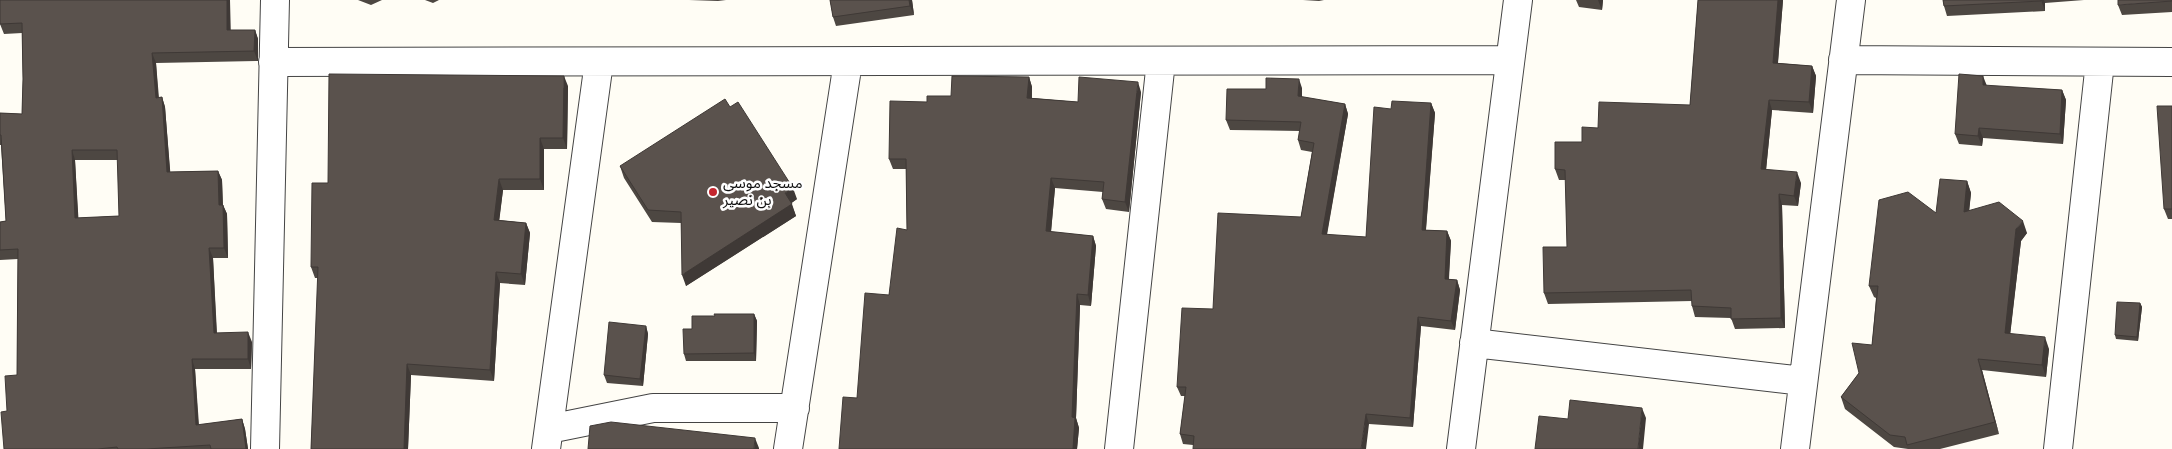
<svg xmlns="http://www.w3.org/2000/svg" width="2172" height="449" font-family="'PT Serif','Noto Sans Arabic',serif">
  <rect width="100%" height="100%" fill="#fffdf5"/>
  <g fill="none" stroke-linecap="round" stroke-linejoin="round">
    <g stroke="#444" stroke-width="30">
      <path id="minor" d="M 1843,60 L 2172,62
        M 273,62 L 1510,60
        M 1474,343 L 1803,381
        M 549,429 L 653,408 L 795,408
        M 265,449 L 275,0
        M 546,449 L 599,62
        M 788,449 L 848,62
        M 1119,449 L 1161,61
        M 1461,449 L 1518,0
        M 1795,449 L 1851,0
        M 2058,449 L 2100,62"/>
    </g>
    <use href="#minor" stroke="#fff" stroke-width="28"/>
  </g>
  <path fill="#4d4742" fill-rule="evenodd" d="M 0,0 L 230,0 L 230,30 L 255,30 L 258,39 L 258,61 L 156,63 L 159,98 L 162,97 L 165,107 L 170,172 L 218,171 L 222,180 L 223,205 L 227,214 L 228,258 L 213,258 L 217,333 L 252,342 L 251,369 L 195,369 L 199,425 L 242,419 L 245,429 L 248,449 L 4,449 L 7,411 L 17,375 L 18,259 L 0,260 L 0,222 L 6,221 L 1,145 L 0,145 L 0,113 L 22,114 L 23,79 L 22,33 L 4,34 L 0,24 ZM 75,160 L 118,160 L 119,216 L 78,218 Z
    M 358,0 L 382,0 L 371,5 Z
    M 425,0 L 439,0 L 433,3 Z
    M 689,0 L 726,0 L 718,1 Z
    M 830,0 L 912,0 L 914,15 L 836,26 L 833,17 Z
    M 1303,0 L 1324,0 L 1319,1 Z
    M 1576,0 L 1603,0 L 1602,10 L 1579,7 Z
    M 1698,0 L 1783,0 L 1778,63 L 1812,66 L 1816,76 L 1813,113 L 1772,110 L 1766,170 L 1801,183 L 1798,206 L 1782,205 L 1785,328 L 1735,329 L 1731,318 L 1695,317 L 1692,306 L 1692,301 L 1548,304 L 1544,293 L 1567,247 L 1566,180 L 1559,180 L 1555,169 L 1582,142 L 1598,128 L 1690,105 Z
    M 1943,0 L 2084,0 L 2045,3 L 2045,11 L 1947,16 L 1944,6 Z
    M 2172,0 L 2172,12 L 2122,15 L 2118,5 Z
    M 1029,77 L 1032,87 L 1032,98 L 1078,102 L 1141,92 L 1129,212 L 1106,209 L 1102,199 L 1103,192 L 1055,188 L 1051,232 L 1093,236 L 1096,246 L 1091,306 L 1080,305 L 1076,418 L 1079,428 L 1077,449 L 839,449 L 857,398 L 889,295 L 907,230 L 906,169 L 893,169 L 889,159 L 927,102 L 951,96 Z
    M 568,86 L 567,149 L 544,149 L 544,190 L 503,190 L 499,220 L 526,223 L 530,233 L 525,285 L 500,283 L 494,381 L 411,375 L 408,449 L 311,449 L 318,278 L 315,278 L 311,267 L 328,183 Z
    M 1987,86 L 2062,90 L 2066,100 L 2063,144 L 1983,138 L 1982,146 L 1959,144 L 1955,134 Z
    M 1302,88 L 1302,97 L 1345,104 L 1348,114 L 1327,235 L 1366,237 L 1391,109 L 1431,103 L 1435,113 L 1426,230 L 1447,231 L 1451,241 L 1449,279 L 1457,280 L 1460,290 L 1455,330 L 1421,326 L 1413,427 L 1369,424 L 1193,445 L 1183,444 L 1180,434 L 1185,396 L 1181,396 L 1177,387 L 1213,309 L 1301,217 L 1312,152 L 1301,150 L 1298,140 L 1300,131 L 1230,130 L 1226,120 L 1266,89 Z
    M 2172,106 L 2172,219 L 2168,219 L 2164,209 Z
    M 620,166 L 797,199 L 791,203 L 796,216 L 686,286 L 681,223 L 652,222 L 624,178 Z
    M 1967,181 L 1971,193 L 1969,210 L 2027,233 L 2021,241 L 2010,334 L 2049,349 L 2046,377 L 1982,370 L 1999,434 L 1940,449 L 1908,449 L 1894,447 L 1845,409 L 1841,397 L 1859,373 L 1872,345 L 1876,298 L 1874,297 L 1869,286 Z
    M 2140,303 L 2142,307 L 2138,341 L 2116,339 L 2115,335 Z
    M 754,314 L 757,321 L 756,361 L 686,361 L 684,354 L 692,329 L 714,316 Z
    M 646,326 L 648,334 L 643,386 L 607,383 L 604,375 Z"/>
  <path fill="#3f3936" d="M 227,0 L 230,0 L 231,40 L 227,30 Z
    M 909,0 L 912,0 L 914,15 L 910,6 Z
    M 1598,0 L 1603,0 L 1602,10 Z
    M 1778,0 L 1783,0 L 1777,73 L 1773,63 Z
    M 2041,0 L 2044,0 L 2045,3 L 2045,11 Z
    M 255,30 L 258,39 L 258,61 L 254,51 Z
    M 152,53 L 156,63 L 159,108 L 156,98 Z
    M 1812,66 L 1816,76 L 1813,113 L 1809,102 Z
    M 564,76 L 568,86 L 567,149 L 563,138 Z
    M 1983,76 L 1987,86 L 1983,85 Z
    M 1029,77 L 1032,87 L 1031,108 L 1027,98 Z
    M 1299,79 L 1302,88 L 1302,106 L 1298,96 Z
    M 1138,82 L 1141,92 L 1129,212 L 1125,202 Z
    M 2062,90 L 2066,100 L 2063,144 L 2060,134 Z
    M 162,97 L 165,107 L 171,181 L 167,172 Z
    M 1769,100 L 1772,110 L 1765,180 L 1761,169 Z
    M 1431,103 L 1435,113 L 1425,240 L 1422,230 Z
    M 1345,104 L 1348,114 L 1325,244 L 1322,234 Z
    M 1979,128 L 1983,138 L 1982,146 L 1978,136 Z
    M 540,138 L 544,149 L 544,190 L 540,179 Z
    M 72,150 L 75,160 L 79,228 L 75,218 Z
    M 218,171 L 222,180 L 223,215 L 219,205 Z
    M 1797,172 L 1801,183 L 1798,206 L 1794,196 Z
    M 1051,178 L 1055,188 L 1050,242 L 1046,231 Z
    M 499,179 L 503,190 L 498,231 L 494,220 Z
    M 1967,181 L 1971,193 L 1968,223 L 1964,212 Z
    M 793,188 L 797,199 L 789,205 L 785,193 Z
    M 1779,194 L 1782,205 L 1785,328 L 1781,318 Z
    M 792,204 L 796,216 L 686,286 L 682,275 Z
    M 223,205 L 227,214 L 228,258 L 224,248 Z
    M 2023,221 L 2027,233 L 2021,241 L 2009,345 L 2005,333 L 2016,229 Z
    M 526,223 L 530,233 L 525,285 L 521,274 Z
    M 1447,231 L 1451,241 L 1448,288 L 1445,279 Z
    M 1093,236 L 1096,246 L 1091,306 L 1088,295 Z
    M 209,248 L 213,258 L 217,342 L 214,333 Z
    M 496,272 L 500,283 L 494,381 L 490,370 Z
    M 1457,280 L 1460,290 L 1455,330 L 1451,321 Z
    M 1077,294 L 1080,305 L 1076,418 L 1079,428 L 1077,449 L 1073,449 L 1072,417 Z
    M 2140,303 L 2142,307 L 2138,341 L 2137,337 Z
    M 754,314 L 757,321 L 756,361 L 754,353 Z
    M 1418,317 L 1421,326 L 1413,427 L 1410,418 Z
    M 646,326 L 648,334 L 643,386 L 640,379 Z
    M 248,332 L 252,342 L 251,369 L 248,359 Z
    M 2045,337 L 2049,349 L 2046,377 L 2042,365 Z
    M 192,359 L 195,369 L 199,435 L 196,425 Z
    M 1978,359 L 1982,370 L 1999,434 L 1995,422 Z
    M 407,364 L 411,375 L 408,449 L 404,449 Z
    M 1642,408 L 1646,418 L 1643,449 L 1638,449 Z
    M 1366,414 L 1369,424 L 1366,449 L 1361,449 Z
    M 242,419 L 245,429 L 248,449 L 246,449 Z
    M 755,438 L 759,448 L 759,449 L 754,449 Z"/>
  <path fill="#5a524d" stroke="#3f3936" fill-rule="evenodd" d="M 0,0 L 227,0 L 227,30 L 255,30 L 254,51 L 152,53 L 156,98 L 162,97 L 167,172 L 218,171 L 219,205 L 223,205 L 224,248 L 209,248 L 214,333 L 248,332 L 248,359 L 192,359 L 196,425 L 242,419 L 246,449 L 211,449 L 210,445 L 147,449 L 118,449 L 117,447 L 98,449 L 4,449 L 1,412 L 7,411 L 5,376 L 17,375 L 18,249 L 0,250 L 0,222 L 6,221 L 1,135 L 0,135 L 0,113 L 22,114 L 23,79 L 22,23 L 0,24 ZM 72,150 L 117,150 L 119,216 L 75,218 Z
    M 830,0 L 909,0 L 910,6 L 833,17 Z
    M 1698,0 L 1778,0 L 1773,63 L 1812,66 L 1809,102 L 1769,100 L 1761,169 L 1797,172 L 1794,196 L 1779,194 L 1781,318 L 1731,319 L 1731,308 L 1692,306 L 1691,290 L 1544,293 L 1543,247 L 1567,247 L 1565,170 L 1555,169 L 1555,142 L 1582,142 L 1582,127 L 1598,128 L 1599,102 L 1690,105 Z
    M 1943,0 L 2041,0 L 2041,1 L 1944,6 Z
    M 2118,0 L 2172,0 L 2172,1 L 2118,5 Z
    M 329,74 L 564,76 L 563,138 L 540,138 L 540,179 L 499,179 L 494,220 L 526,223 L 521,274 L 496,272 L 490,370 L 407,364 L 404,449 L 311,449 L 318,267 L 311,267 L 312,183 L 328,183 Z
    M 1959,74 L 1983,76 L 1983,85 L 2062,90 L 2060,134 L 1979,128 L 1978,136 L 1955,134 Z
    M 952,76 L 1029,77 L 1027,98 L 1078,102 L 1079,77 L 1138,82 L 1125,202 L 1102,199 L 1104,182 L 1051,178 L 1046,231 L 1093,236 L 1088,295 L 1077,294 L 1072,417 L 1075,418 L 1073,449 L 839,449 L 843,397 L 857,398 L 865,293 L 889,295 L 897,228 L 907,230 L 906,159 L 889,159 L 890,101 L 927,102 L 927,96 L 951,96 Z
    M 1266,78 L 1299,79 L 1298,96 L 1345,104 L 1322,234 L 1366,237 L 1374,107 L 1391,109 L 1392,101 L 1431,103 L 1422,230 L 1447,231 L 1445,279 L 1457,280 L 1451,321 L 1418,317 L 1410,418 L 1366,414 L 1361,449 L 1193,449 L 1194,436 L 1180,434 L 1186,387 L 1177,387 L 1182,308 L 1213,309 L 1218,213 L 1301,217 L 1314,143 L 1298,140 L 1301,122 L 1226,120 L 1227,89 L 1266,89 Z
    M 725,99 L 730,107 L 738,102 L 793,188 L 785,193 L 792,204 L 682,275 L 681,212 L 648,210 L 620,166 Z
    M 2157,106 L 2172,106 L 2172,209 L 2164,209 Z
    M 1940,179 L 1967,181 L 1964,212 L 1999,202 L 2023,221 L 2016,229 L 2005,333 L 2045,337 L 2042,365 L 1978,359 L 1995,422 L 1907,445 L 1905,437 L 1890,435 L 1841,397 L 1859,373 L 1852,343 L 1872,345 L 1878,286 L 1869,286 L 1879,200 L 1908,192 L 1936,213 Z
    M 2117,302 L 2140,303 L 2137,337 L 2115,335 Z
    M 714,314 L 754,314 L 754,353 L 684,354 L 683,329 L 692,329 L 692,316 L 715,316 Z
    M 609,322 L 646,326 L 640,379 L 604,375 Z
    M 1570,400 L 1642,408 L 1638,449 L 1535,449 L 1539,416 L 1568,419 Z
    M 611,422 L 755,438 L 754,449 L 588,449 L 590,426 Z"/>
  <circle fill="#c4262e" stroke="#fff" stroke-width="2" cx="713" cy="192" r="5"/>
  <g text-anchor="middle" stroke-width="5" stroke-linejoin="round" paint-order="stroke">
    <g font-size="15" fill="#111" stroke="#fff" text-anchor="start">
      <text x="723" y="188">مسجد موسى<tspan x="723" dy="17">بن نصير</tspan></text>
    </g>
  </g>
</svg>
